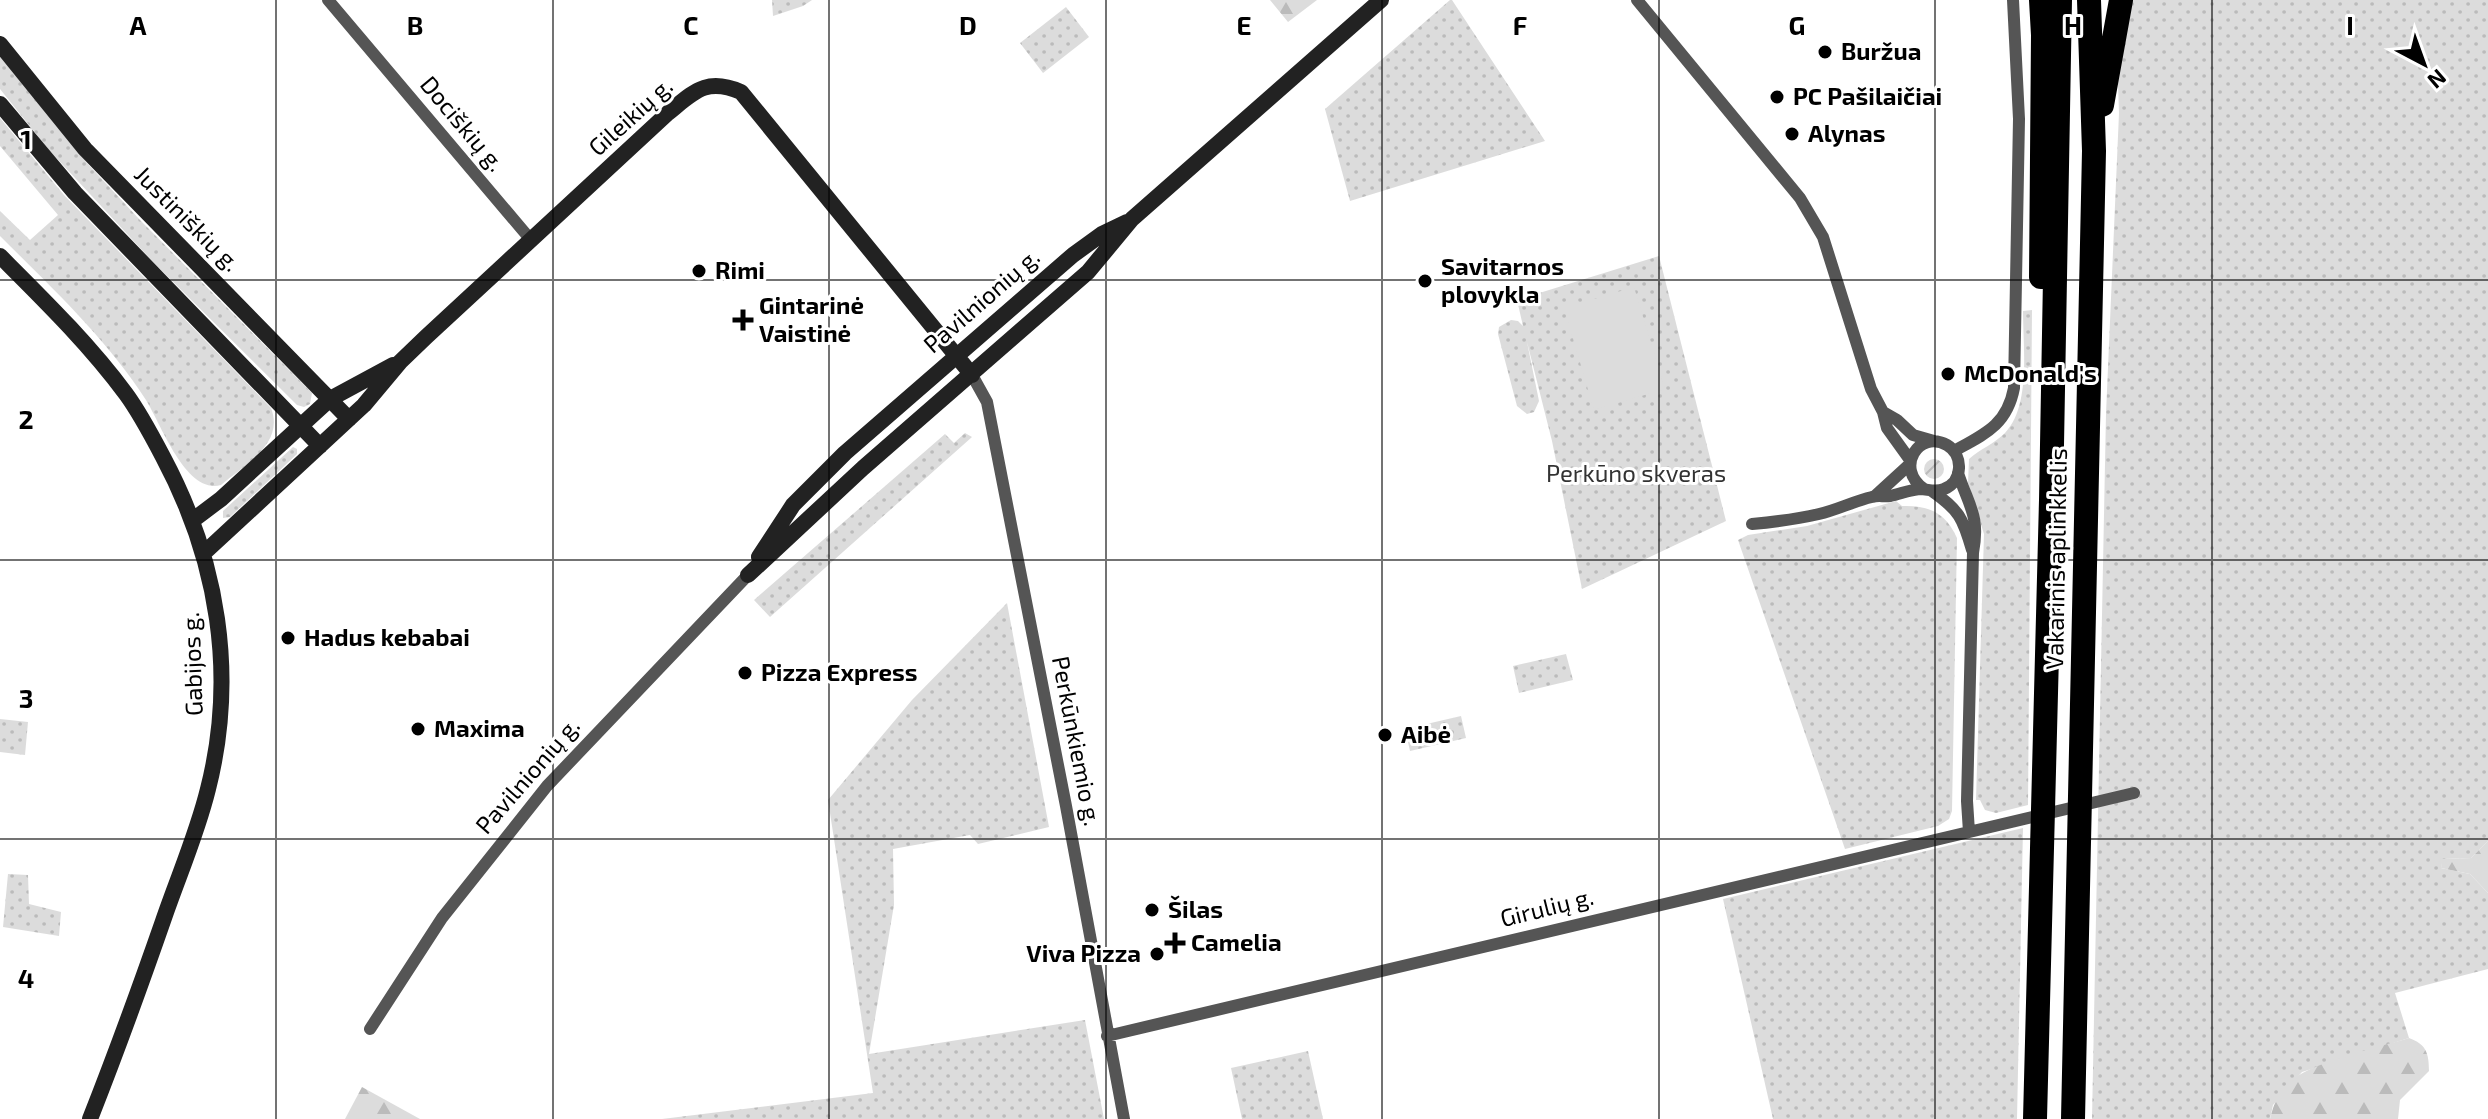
<svg xmlns="http://www.w3.org/2000/svg" width="2488" height="1119" font-family="'Exo 2',sans-serif">
  <defs>
    <pattern id="grass-dots" width="8" height="8" patternUnits="userSpaceOnUse" patternTransform="scale(2)"><rect width="8" height="8" fill="#dcdcdc"/><path d="M2 2h.1M6 6h.1" fill="none" stroke="#bbb" stroke-width="1.8" stroke-linecap="round"/></pattern>
    <pattern id="forest-firs" width="22" height="20" patternUnits="userSpaceOnUse" patternTransform="scale(2)"><rect width="22" height="20" fill="#dcdcdc"/><path d="M5 1l3.5 6h-7zM16 11l3.5 6h-7z" fill="#bbb"/></pattern>
    <pattern id="garden-furrows" width="10" height="10" patternUnits="userSpaceOnUse" patternTransform="scale(2)"><rect width="10" height="10" fill="#dcdcdc"/><path d="M-1 1l2-2M0 10L10 0M9 11l2-2" fill="none" stroke="#bbb"/></pattern>
  </defs>
  <rect width="100%" height="100%" fill="#fff"/>
  <path fill="url(#grass-dots)" d="M 772,0 L 812,0 L 803,6 L 773,16 Z
    M 1450,0 L 1452,0 L 1545,141 L 1350,201 L 1325,109 Z
    M 2115,0 L 2488,0 L 2488,841 L 2471,858 L 2443,859 L 2441,868 L 2470,874 L 2488,893 L 2488,969 L 2395,993 L 2409,1038 L 2302,1072 L 2273,1105 L 2270,1119 L 2092,1119 L 2106,414 L 2119,113 Z
    M 1066,7 L 1089,37 L 1043,73 L 1020,43 Z
    M 0,56 L 86,162 L 140,220 L 312,393 L 310,404 L 304,407 L 297,405 L 155,264 L 49,150 L 0,89 Z
    M 0,118 L 64,195 L 271,408 C 285,444 244,465 221,485 C 186,495 161,424 146,400 C 106,338 51,287 0,236 L 0,211 L 30,240 L 58,215 L 0,146 Z
    M 1659,256 L 1726,521 L 1582,589 L 1552,441 L 1527,342 L 1539,401 L 1534,412 L 1527,414 L 1517,406 L 1498,334 L 1499,327 L 1511,320 L 1518,321 L 1523,326 L 1517,300 Z
    M 2032,310 L 2028,805 L 1996,813 L 1985,810 L 1980,800 L 1976,800 L 1984,534 L 1968,483 L 1969,459 C 1980,449 1994,444 2005,433 C 2031,406 2023,347 2023,311 Z
    M 965,433 L 972,437 L 770,617 L 754,600 L 945,434 L 954,443 Z
    M 293,447 L 297,449 L 297,454 L 230,517 L 223,518 L 223,511 Z
    M 1896,501 L 1902,506 C 1929,505 1946,513 1957,538 L 1952,811 L 1949,819 L 1938,826 L 1845,849 L 1738,540 L 1748,535 L 1807,526 Z
    M 1007,603 L 1049,827 L 978,844 L 970,835 L 893,849 L 894,905 L 869,1054 L 1085,1020 L 1104,1119 L 662,1119 L 873,1093 L 828,800 L 912,700 Z
    M 1566,654 L 1573,680 L 1519,693 L 1513,666 Z
    M 1461,716 L 1466,738 L 1410,751 L 1405,729 Z
    M 0,719 L 28,722 L 25,755 L 0,752 Z
    M 2023,828 L 2017,1119 L 1773,1119 L 1723,899 Z
    M 8,874 L 28,875 L 29,904 L 61,912 L 59,936 L 3,927 Z
    M 1308,1051 L 1323,1119 L 1242,1119 L 1231,1068 Z"/>
  <path fill="url(#forest-firs)" d="M 1270,0 L 1317,0 L 1288,22 Z
    M 2488,841 L 2488,893 L 2470,874 L 2441,868 L 2442,859 L 2471,858 Z
    M 2409,1038 C 2426,1044 2429,1053 2429,1071 L 2400,1100 L 2398,1119 L 2270,1119 C 2273,1107 2277,1094 2286,1085 C 2308,1062 2377,1048 2409,1038 Z
    M 362,1087 L 420,1119 L 345,1119 Z"/>
  <path fill="url(#garden-furrows)" d="M1924 469a10 10 0 1 1 20 0a10 10 0 1 1-20 0Z"/>
  <path fill="#dcdcdc" d="M 1634,287 L 1665,389 L 1594,410 L 1564,308 Z"/>
  <g fill="none" stroke-linecap="round" stroke-linejoin="round">
    <path stroke="#555" stroke-width="12" d="M 328,0 L 531,240
      M 1637,0 L 1800,198 L 1823,237 L 1871,389 L 1883,412 L 1887,428 L 1910,460
      M 972,375 L 987,402 L 1066,806 L 1124,1119
      M 1883,412 L 1897,420 L 1913,435 L 1934,441
      M 1954,451 C 1985,434 2007,425 2014,388 L 2019,119 L 2013,0
      M 1958,473 C 1969,507 1980,515 1973,553 L 1967,801 L 1969,832
      M 1932,491 C 1959,510 1963,518 1972,550
      M 1875,496 L 1910,464
      M 1752,524 C 1774,522 1797,519 1819,514 C 1837,510 1854,501 1872,497 C 1878,495 1884,497 1890,496 C 1900,494 1909,490 1920,489 C 1928,489 1935,493 1944,489 C 1963,482 1964,455 1947,445 C 1919,429 1894,468 1924,489
      M 370,1029 L 442,918 L 547,786 L 748,575
      M 1107,1036 L 2134,793"/>
    <path stroke="#222" stroke-width="16" d="M 0,44 L 85,149 L 349,419
      M 0,104 L 75,193 L 320,446
      M 0,256 C 44,300 89,344 126,394 C 140,413 152,436 163,457 C 218,560 237,675 208,789 C 197,834 178,877 163,921 C 140,987 116,1053 90,1119
      M 193,520 L 221,499 L 330,399 L 393,365
      M 204,553 L 364,405 L 400,362 L 426,337 L 668,113 C 694,92 706,77 741,92 L 972,375
      M 759,557 L 793,505 L 845,453 L 1073,255 L 1102,234 L 1127,222
      M 748,575 L 863,468 L 1088,272 L 1132,219 L 1381,0"/>
    <path stroke="#000" stroke-width="24" d="M 2102,105 L 2121,0
      M 2041,277 L 2043,35 L 2041,0
      M 2035,1119 L 2051,500 L 2060,0
      M 2073,1119 L 2094,151 L 2089,0"/>
  </g>
  <path fill="none" stroke="#000" stroke-width="2" stroke-opacity="0.55" d="M 276,0 L 276,1119M 553,0 L 553,1119M 829,0 L 829,1119M 1106,0 L 1106,1119M 1382,0 L 1382,1119M 1659,0 L 1659,1119M 1935,0 L 1935,1119M 2212,0 L 2212,1119M 0,280 L 2488,280M 0,560 L 2488,560M 0,839 L 2488,839"/>
  <g fill="#000" stroke="#fff" stroke-width="3">
    <circle cx="1825" cy="52" r="8"/>
    <circle cx="1777" cy="97" r="8"/>
    <circle cx="1792" cy="134" r="8"/>
    <circle cx="699" cy="271" r="8"/>
    <circle cx="1425" cy="281" r="8"/>
    <path d="M739 308h8v8h8v8h-8v8h-8v-8h-8v-8h8z"/>
    <circle cx="1948" cy="374" r="8"/>
    <circle cx="288" cy="638" r="8"/>
    <circle cx="745" cy="673" r="8"/>
    <circle cx="418" cy="729" r="8"/>
    <circle cx="1385" cy="735" r="8"/>
    <circle cx="1152" cy="910" r="8"/>
    <path d="M1171 931h8v8h8v8h-8v8h-8v-8h-8v-8h8z"/>
    <circle cx="1157" cy="954" r="8"/>
  </g>
  <g text-anchor="middle" stroke-width="6" stroke-linejoin="round" paint-order="stroke">
    <g font-size="24" font-weight="bold" fill="#000" stroke="#fff" text-anchor="start">
      <text x="1841" y="60">Buržua</text>
      <text x="1793" y="105">PC Pašilaičiai</text>
      <text x="1808" y="142">Alynas</text>
      <text x="1441" y="275">Savitarnos<tspan x="1441" dy="28">plovykla</tspan></text>
      <text x="715" y="279">Rimi</text>
      <text x="759" y="314">Gintarinė<tspan x="759" dy="28">Vaistinė</tspan></text>
      <text x="1964" y="382">McDonald's</text>
      <text x="304" y="646">Hadus kebabai</text>
      <text x="761" y="681">Pizza Express</text>
      <text x="434" y="737">Maxima</text>
      <text x="1401" y="743">Aibė</text>
      <text x="1168" y="918">Šilas</text>
      <text x="1191" y="951">Camelia</text>
      <text x="1141" y="962" text-anchor="end">Viva Pizza</text>
    </g>
    <g font-size="24" fill="#000" stroke="#fff">
      <text transform="translate(631 117) rotate(-42)" y="8">Gileikių g.</text>
      <text transform="translate(462 124) rotate(50)" y="8">Dociškių g.</text>
      <text transform="translate(187 219) rotate(45)" y="8">Justiniškių g.</text>
      <text transform="translate(982 301) rotate(-41)" y="8">Pavilnionių g.</text>
      <text transform="translate(2057 559) rotate(-89)" y="8">Vakarinis aplinkkelis</text>
      <text transform="translate(193 664) rotate(-92)" y="8">Gabijos g.</text>
      <text transform="translate(1076 741) rotate(79)" y="8">Perkūnkiemio g.</text>
      <text transform="translate(528 776) rotate(-49)" y="8">Pavilnionių g.</text>
      <text transform="translate(1547 908) rotate(-14)" y="8">Girulių g.</text>
    </g>
    <g font-size="24" fill="#333" stroke="#fff">
      <text x="1636" y="482">Perkūno skveras</text>
    </g>
  </g>
  <g font-size="26" text-anchor="middle" font-weight="bold" fill="#000" stroke="#fff" stroke-width="6" stroke-linejoin="round" paint-order="stroke">
    <text x="138" y="35">A</text>
    <text x="415" y="35">B</text>
    <text x="691" y="35">C</text>
    <text x="968" y="35">D</text>
    <text x="1244" y="35">E</text>
    <text x="1520" y="35">F</text>
    <text x="1797" y="35">G</text>
    <text x="2073" y="35">H</text>
    <text x="2350" y="35">I</text>
    <text x="26" y="149">1</text>
    <text x="26" y="429">2</text>
    <text x="26" y="708">3</text>
    <text x="26" y="988">4</text>
  </g>
  <g transform="translate(2424 64) rotate(139)" stroke="#ffffff" stroke-width="6" paint-order="stroke">
  <path d="M0-6L14 30L0 20L-14 30Z" fill="#000000"/>
  <text y="-12" font-size="22" font-weight="bold" text-anchor="middle" fill="#000000">N</text>
  </g>
</svg>
